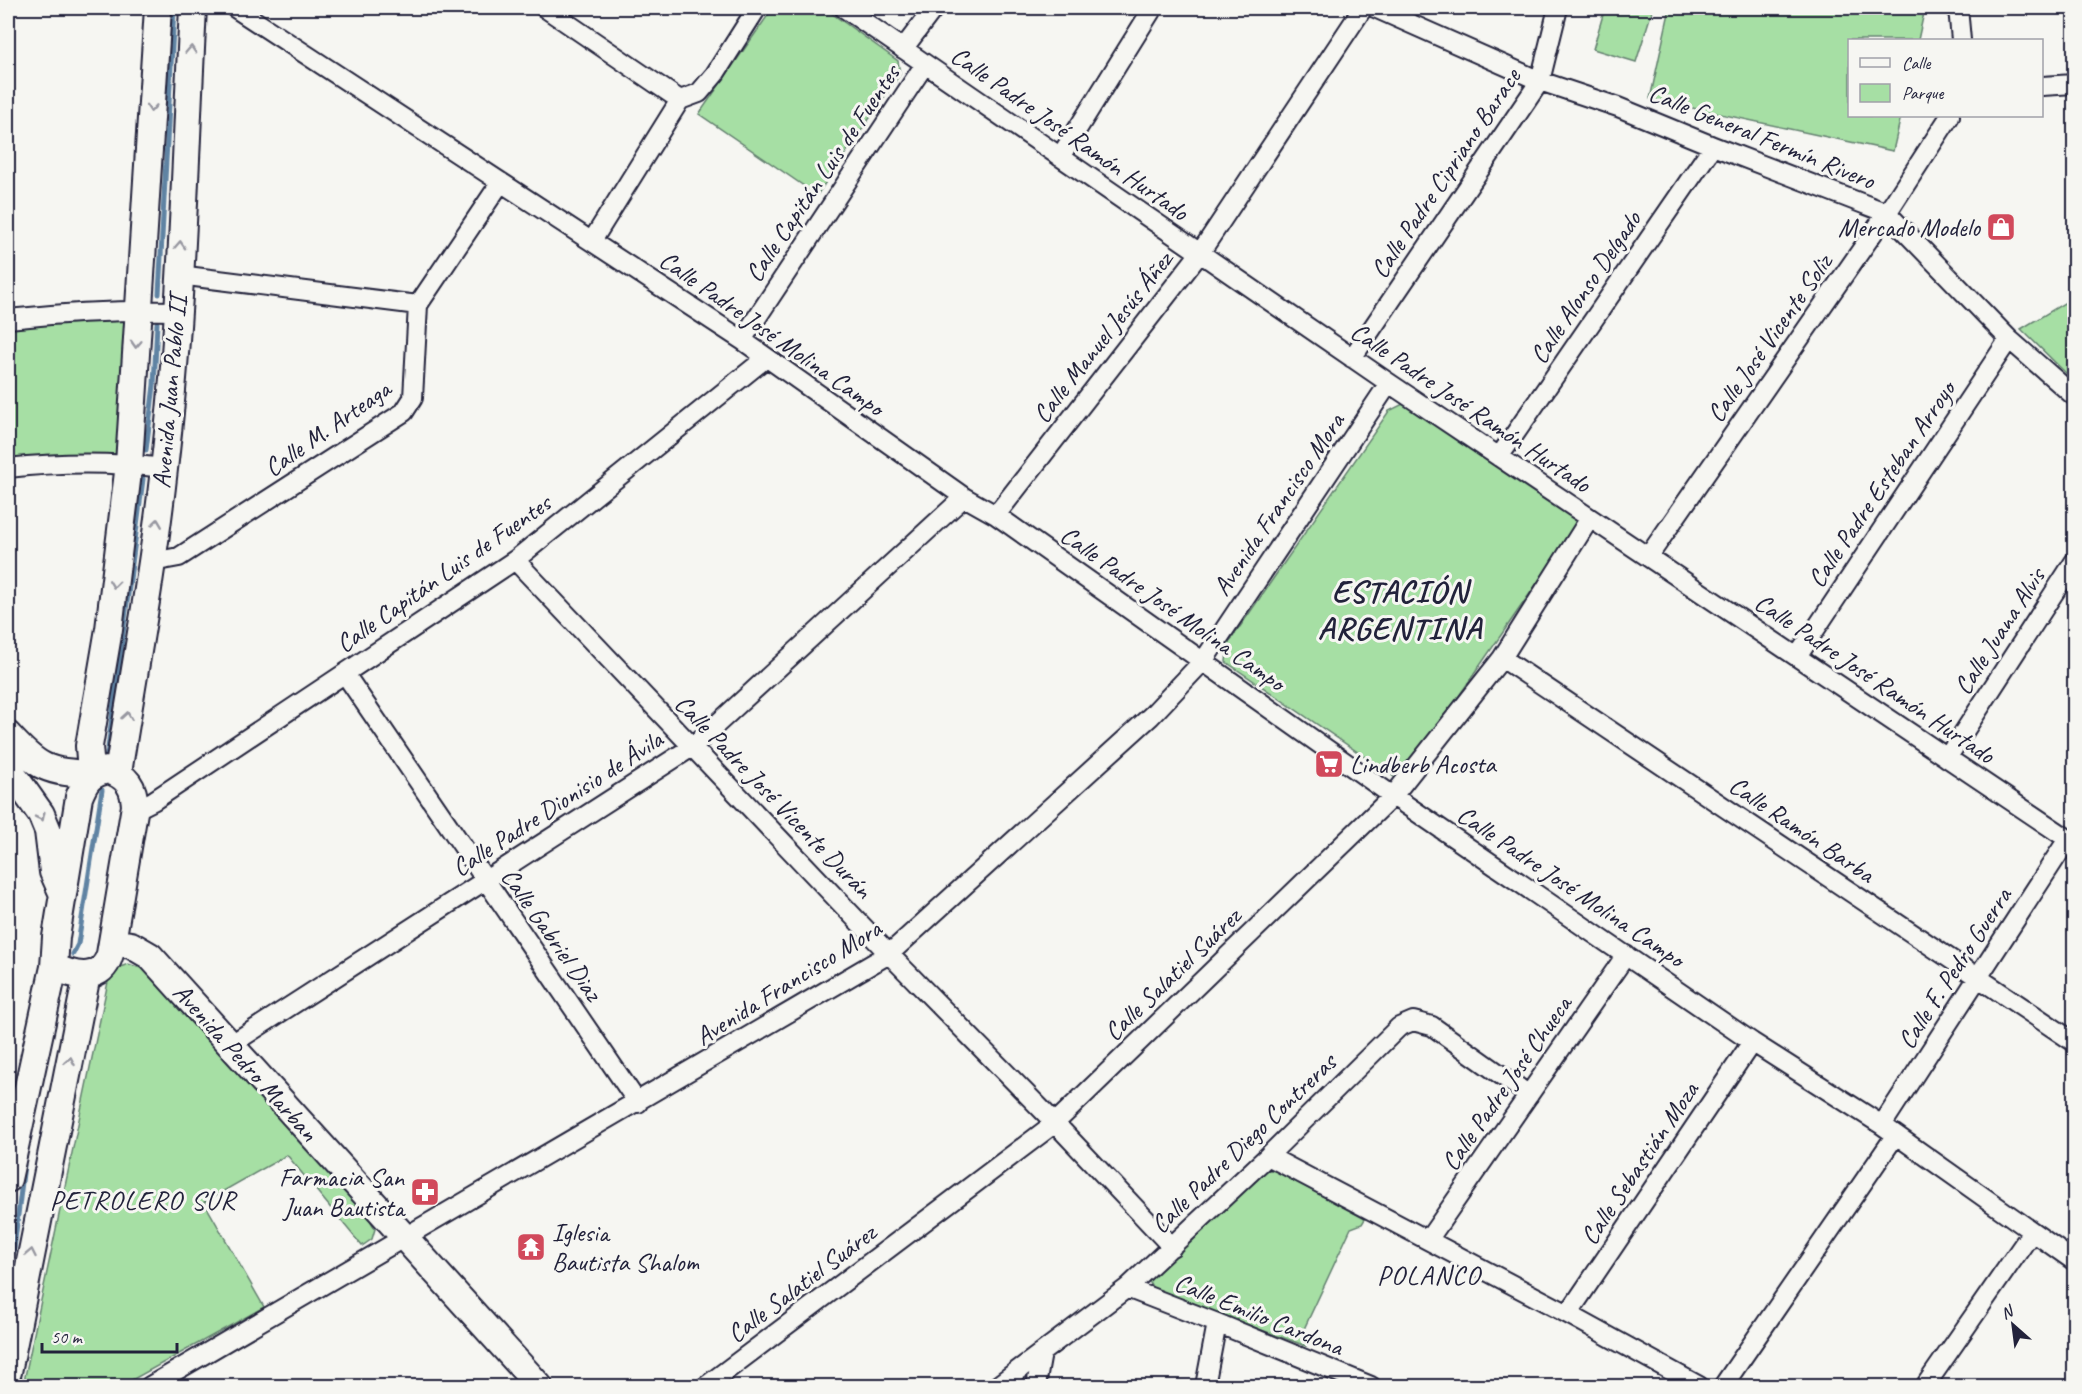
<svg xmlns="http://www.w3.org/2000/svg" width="2082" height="1394" font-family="Caveat,sans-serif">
  <rect width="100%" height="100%" fill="#f6f6f2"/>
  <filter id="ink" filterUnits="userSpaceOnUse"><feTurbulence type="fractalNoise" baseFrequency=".0167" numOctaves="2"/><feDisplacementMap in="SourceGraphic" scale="12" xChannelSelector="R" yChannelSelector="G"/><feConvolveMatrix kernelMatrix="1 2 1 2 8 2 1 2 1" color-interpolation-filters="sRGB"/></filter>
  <g filter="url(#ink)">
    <path fill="#a6dfa4" stroke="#648070" stroke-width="1.5" d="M 773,8 L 824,8 L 898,61 L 900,74 L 817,195 L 699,114 Z
      M 1605,8 L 1653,8 L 1636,62 L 1593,49 Z
      M 1670,8 L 1925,8 L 1918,40 L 1850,40 L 1850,116 L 1901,116 L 1893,151 L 1650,99 Z
      M 2074,297 L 2074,381 L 2021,329 Z
      M 130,317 L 120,454 L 8,459 L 8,328 Z
      M 1407,402 L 1580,521 L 1400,781 L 1226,662 L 1228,644 L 1389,411 Z
      M 128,964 L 147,970 L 370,1220 L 375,1229 L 372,1239 L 362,1246 L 287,1155 L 204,1202 L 264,1307 L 121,1386 L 23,1386 L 109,977 L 118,968 Z
      M 1269,1170 L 1277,1171 L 1365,1219 L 1362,1224 L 1351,1228 L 1304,1329 L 1309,1340 L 1306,1346 L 1154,1291 L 1149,1281 L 1150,1275 L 1260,1172 Z"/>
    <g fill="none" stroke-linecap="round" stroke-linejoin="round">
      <path stroke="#5f83a3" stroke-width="5" d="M 159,294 L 174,8
        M 146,450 L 154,385 L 157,323
        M 107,756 L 143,479
        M 73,954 L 78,944 L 102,790
        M 8,1267 L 14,1248 L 24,1165"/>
      <g stroke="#22223b" stroke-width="22">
        <path id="street" d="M 235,8 L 742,340 L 964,497 L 996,515 L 1393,796 L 1752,1042 L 1882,1125 L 2074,1261
          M 545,8 L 680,100
          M 844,8 L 1389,383 L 2074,843
          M 1375,8 L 1540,81 L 1618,107 L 1713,146 L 1887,213 L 2009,339 L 2074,396
          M 1958,8 L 1961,40
          M 903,49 L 934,8
          M 2042,86 L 2074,84
          M 1060,157 L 1153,8
          M 592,241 L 680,100 L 699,93 L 715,74 L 757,8
          M 179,275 L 418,305
          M 8,319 C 64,313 121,310 178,311
          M 742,340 L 925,64
          M 1352,358 L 1540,81 L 1558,8
          M 1499,457 L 1713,146
          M 8,468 C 59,462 113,462 165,468
          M 996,515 L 1200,253 L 1363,8
          M 1648,557 L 1887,213 L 1950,116
          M 515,560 L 889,954 L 1055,1123 L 1172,1247
          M 152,562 L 179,557 L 404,412 L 413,398 L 418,305 L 501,182
          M 1797,657 L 2009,339
          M 1502,658 L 2074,1042
          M 345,674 L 638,1103
          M 1947,758 L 2074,562
          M 135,806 L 143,806 L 153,801 L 515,560 L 766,358
          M 230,1045 L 692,747 L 964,497
          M 1882,1125 L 2068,839
          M 1268,1156 L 1568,1314 L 1699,1386
          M 1428,1240 L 1626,955
          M 1127,1288 L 1217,1323 L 1371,1386
          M 1568,1314 L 1752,1042
          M 150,1386 L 889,954 L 1151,716 L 1204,660 L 1389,383
          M 706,1386 L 1055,1123 L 1393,796 L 1502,658 L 1590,518
          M 997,1386 L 1127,1288 L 1268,1156 L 1399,1027 L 1413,1021 L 1432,1026 L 1529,1095
          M 1036,1386 L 1042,1353
          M 1205,1386 L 1217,1323
          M 1723,1386 L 1895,1136
          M 1925,1386 L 2032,1232"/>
      </g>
      <g stroke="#22223b" stroke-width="30">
        <path id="secondary" d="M 8,735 C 39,769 47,772 93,774
          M 8,769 L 19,783 L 41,814 L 48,831 L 53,872 L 61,890
          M 108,770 C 127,776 134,787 135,806 L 110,954 C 102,982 76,977 54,967 L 56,937 L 79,797 C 86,780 90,774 108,770 Z
          M 95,773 L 90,759 L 89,746 L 109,629 L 129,464 L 158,8
          M 118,773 C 134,672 153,571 164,469 C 182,316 185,161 193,8
          M 112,942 L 131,945 L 150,956 L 539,1386
          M 8,1179 L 54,967
          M 8,1372 L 87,975"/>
      </g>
      <use href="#street" stroke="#f6f6f2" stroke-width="18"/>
      <use href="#secondary" stroke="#f6f6f2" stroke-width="26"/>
    </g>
    <defs><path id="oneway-chevron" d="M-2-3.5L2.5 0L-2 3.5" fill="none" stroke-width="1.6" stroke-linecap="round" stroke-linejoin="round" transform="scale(1.5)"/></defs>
    <g stroke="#9797a0">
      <use href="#oneway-chevron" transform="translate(191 50) rotate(-87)"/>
      <use href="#oneway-chevron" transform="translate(151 108) rotate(94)"/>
      <use href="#oneway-chevron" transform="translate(180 245) rotate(-87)"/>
      <use href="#oneway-chevron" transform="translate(136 344) rotate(93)"/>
      <use href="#oneway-chevron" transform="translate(157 523) rotate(-82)"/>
      <use href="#oneway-chevron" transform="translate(114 584) rotate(97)"/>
      <use href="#oneway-chevron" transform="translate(127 716) rotate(-81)"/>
      <use href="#oneway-chevron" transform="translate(41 817) rotate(64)"/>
      <use href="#oneway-chevron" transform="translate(70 1061) rotate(-79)"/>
      <use href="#oneway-chevron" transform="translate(31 1253) rotate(-79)"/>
    </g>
  </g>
  <defs>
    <g id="shop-square" transform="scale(1.5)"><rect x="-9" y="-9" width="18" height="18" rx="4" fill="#d1495b" stroke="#f6f6f2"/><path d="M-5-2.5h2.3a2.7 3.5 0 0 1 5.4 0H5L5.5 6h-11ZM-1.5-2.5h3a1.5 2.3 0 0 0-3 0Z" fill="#fff"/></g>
    <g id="supermarket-square" transform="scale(1.5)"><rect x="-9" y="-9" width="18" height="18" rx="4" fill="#d1495b" stroke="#f6f6f2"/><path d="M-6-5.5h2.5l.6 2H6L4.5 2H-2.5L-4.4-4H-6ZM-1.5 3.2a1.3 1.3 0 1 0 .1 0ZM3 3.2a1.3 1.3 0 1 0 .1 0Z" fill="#fff"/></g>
    <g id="pharmacy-square" transform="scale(1.5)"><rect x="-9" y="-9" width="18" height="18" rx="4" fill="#d1495b" stroke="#f6f6f2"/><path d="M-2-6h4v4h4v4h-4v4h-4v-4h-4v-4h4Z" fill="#fff"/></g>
    <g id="temple-square" transform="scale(1.5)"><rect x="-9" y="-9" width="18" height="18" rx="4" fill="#d1495b" stroke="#f6f6f2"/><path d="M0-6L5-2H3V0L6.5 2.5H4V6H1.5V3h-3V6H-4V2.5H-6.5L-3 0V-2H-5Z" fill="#fff"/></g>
  </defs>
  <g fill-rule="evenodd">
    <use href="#shop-square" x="2001" y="227"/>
    <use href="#supermarket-square" x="1329" y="764"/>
    <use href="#pharmacy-square" x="425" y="1192"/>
    <use href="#temple-square" x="531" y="1247"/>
  </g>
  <g text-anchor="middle" stroke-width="6" stroke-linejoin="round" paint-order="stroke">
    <g font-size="26" fill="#22223b" stroke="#f6f6f2">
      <text transform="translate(1070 133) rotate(35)" y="9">Calle Padre José Ramón Hurtado</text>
      <text transform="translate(1762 136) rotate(22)" y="9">Calle General Fermín Rivero</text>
      <text transform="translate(822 173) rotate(-56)" y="9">Calle Capitán Luis de Fuentes</text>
      <text transform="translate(1445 173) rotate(-56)" y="9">Calle Padre Cipriano Barace</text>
      <text transform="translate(1585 287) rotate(-56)" y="9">Calle Alonso Delgado</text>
      <text transform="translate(772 333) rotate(35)" y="9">Calle Padre José Molina Campo</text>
      <text transform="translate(1102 337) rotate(-52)" y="9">Calle Manuel Jesús Áñez</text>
      <text transform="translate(1769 338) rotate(-55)" y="9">Calle José Vicente Soliz</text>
      <text transform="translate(169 392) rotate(-85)" y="9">Avenida Juan Pablo II</text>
      <text transform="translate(1471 407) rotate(34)" y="9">Calle Padre José Ramón Hurtado</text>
      <text transform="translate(327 428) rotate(-35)" y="9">Calle M. Arteaga</text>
      <text transform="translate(1881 484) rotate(-56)" y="9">Calle Padre Esteban Arroyo</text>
      <text transform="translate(1278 504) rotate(-56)" y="9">Avenida Francisco Mora</text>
      <text transform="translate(443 573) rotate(-35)" y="9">Calle Capitán Luis de Fuentes</text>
      <text transform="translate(1173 608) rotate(35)" y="9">Calle Padre José Molina Campo</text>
      <text transform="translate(1999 631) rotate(-57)" y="9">Calle Juana Alvis</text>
      <text transform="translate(1875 678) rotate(34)" y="9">Calle Padre José Ramón Hurtado</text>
      <text transform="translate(774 796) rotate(46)" y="9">Calle Padre José Vicente Durán</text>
      <text transform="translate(557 803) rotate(-33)" y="9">Calle Padre Dionisio de Ávila</text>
      <text transform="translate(1802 829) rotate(34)" y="9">Calle Ramón Barba</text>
      <text transform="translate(1571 886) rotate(34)" y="9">Calle Padre José Molina Campo</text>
      <text transform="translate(552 934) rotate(55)" y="9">Calle Gabriel Diaz</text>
      <text transform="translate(1954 968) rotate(-57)" y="9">Calle F. Pedro Guerra</text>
      <text transform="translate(1172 974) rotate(-44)" y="9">Calle Salatiel Suárez</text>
      <text transform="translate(788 982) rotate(-32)" y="9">Avenida Francisco Mora</text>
      <text transform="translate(246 1062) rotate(48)" y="9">Avenida Pedro Marban</text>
      <text transform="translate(1506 1083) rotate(-55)" y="9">Calle Padre José Chueca</text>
      <text transform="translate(1243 1143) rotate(-44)" y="9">Calle Padre Diego Contreras</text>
      <text transform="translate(1639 1163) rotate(-56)" y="9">Calle Sebastián Moza</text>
      <text transform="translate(801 1283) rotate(-37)" y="9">Calle Salatiel Suárez</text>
      <text transform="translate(1259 1314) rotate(22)" y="9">Calle Emilio Cardona</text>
    </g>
    <g font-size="26" fill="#22223b" stroke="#f6f6f2" text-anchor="end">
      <text x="1980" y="236">Mercado Modelo</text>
      <text x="1350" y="773" text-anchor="start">Lindberb Acosta</text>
      <text x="404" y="1186">Farmacia San<tspan x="404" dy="30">Juan Bautista</tspan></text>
      <text x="552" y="1241" text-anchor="start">Iglesia<tspan x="552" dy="30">Bautista Shalom</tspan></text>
    </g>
    <g font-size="27" letter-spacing="1.5" fill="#22223b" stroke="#f6f6f2">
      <text x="143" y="1209">PETROLERO SUR</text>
      <text x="1429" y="1284">POLANCO</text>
    </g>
    <g font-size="32" font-weight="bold" letter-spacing="1.5" fill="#22223b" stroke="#f6f6f2">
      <text x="1400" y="602">ESTACIÓN<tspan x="1400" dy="37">ARGENTINA</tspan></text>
    </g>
  </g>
  <rect width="2082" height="1394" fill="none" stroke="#f6f6f2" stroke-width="30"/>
  <rect x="15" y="15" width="2052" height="1364" fill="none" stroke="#22223b" stroke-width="2" filter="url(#ink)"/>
  <rect x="1848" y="39" width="195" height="78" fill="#f6f6f2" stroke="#a1a1a9" stroke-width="1.5"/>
  <rect x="1860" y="58" width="30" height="9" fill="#f6f6f2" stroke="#a1a1a9" stroke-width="1.5"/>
  <text x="1902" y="69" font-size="18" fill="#22223b">Calle</text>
  <rect x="1860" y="84" width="30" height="18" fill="#a6dfa4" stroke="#a1a1a9" stroke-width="1.5"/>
  <text x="1902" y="99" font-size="18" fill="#22223b">Parque</text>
  <g transform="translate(2013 1325) rotate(332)" stroke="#f6f6f2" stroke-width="4.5" paint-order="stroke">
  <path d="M0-4.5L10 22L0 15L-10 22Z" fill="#22223b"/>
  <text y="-9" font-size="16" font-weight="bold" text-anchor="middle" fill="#22223b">N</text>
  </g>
  <path d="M42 1343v9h135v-9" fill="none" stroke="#22223b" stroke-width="3"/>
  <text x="51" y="1343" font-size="18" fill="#22223b" stroke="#f6f6f2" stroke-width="4.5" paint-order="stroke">50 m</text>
</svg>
